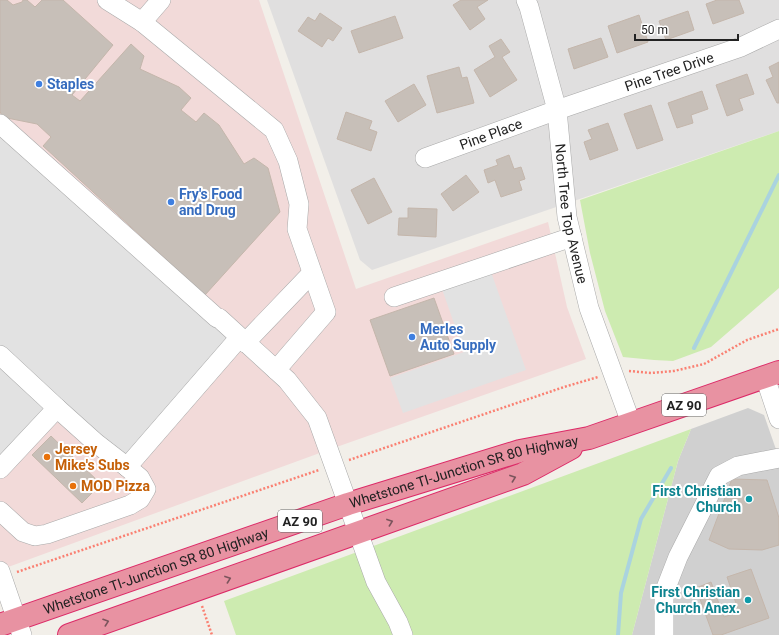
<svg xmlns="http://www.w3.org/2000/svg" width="779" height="635" font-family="Roboto,sans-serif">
  <rect width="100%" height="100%" fill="#f2efe9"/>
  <path fill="#e0dfdf" d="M 267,0 L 779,0 L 779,131 L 372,270 L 360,260 Z"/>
  <path fill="#f2dad9" d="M 0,0 L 259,0 L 356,289 L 548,222 L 567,307 L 586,359 L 328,450 L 0,570 Z"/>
  <path fill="#d0d0d0" d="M 748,408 L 764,415 L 779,458 L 779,635 L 632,635 L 678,461 L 691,429 Z"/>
  <path fill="#cdebb0" d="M 779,131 L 779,288 L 711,347 L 673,361 L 654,360 L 623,357 L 605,311 L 590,253 L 580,200 Z
    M 691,429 L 678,461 L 632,635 L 236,635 L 224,601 Z"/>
  <path fill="#e2e2e2" d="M 0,124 L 239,338 L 127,467 L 57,408 L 0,469 Z
    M 491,272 L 526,370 L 403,413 L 390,378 L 464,352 L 442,289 Z"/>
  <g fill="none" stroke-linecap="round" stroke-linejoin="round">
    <path stroke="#aad3df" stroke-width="4" d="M 694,348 L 779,175
      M 618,635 L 621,593 L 641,519 L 671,468"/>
  </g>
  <path fill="#c7bfb8" stroke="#c4b6ab" d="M 0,0 L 7,0 L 13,5 L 22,2 L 23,0 L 27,0 L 35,7 L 42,0 L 63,0 L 113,45 L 72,95 L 80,101 L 131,44 L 144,56 L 140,69 L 179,87 L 191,98 L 181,110 L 196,122 L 204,113 L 219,125 L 244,164 L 254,158 L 268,168 L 280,212 L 205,295 L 43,146 L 51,137 L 37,124 L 2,117 L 0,111 Z
    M 461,0 L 488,0 L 477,7 L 485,19 L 470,30 L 453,5 Z
    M 717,0 L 739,0 L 744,13 L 713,24 L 706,4 Z
    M 688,11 L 694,30 L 666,40 L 659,21 Z
    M 320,13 L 342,28 L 333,41 L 328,38 L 322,47 L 298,31 L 308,17 L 315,21 Z
    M 639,15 L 648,42 L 617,53 L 608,26 Z
    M 395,16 L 403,38 L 359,53 L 351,31 Z
    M 601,38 L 608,57 L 574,69 L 568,49 Z
    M 501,39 L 510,52 L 502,57 L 517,80 L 490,97 L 474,70 L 495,57 L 489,46 Z
    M 779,62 L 779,103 L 777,103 L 766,80 L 773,77 L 769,67 Z
    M 459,67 L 462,78 L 467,77 L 474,103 L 437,113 L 427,76 Z
    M 747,74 L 754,94 L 739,99 L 743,110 L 727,116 L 716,85 Z
    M 414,84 L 426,105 L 398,122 L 385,101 Z
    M 702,91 L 708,109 L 691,115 L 693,123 L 677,128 L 668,103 Z
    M 651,105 L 663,140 L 637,149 L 624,114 Z
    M 346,112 L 372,121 L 369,129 L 377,132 L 371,151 L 337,139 Z
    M 608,123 L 618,150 L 590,160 L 584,142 L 592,139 L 588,130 Z
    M 509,155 L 514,169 L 521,167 L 525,179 L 519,181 L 522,190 L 501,197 L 495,180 L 488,183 L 484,170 L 498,165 L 496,160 Z
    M 466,175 L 479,192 L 453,211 L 441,194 Z
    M 374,178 L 392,212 L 368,224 L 351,190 Z
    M 408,208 L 437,209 L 436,237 L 398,235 L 399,218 L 408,218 Z
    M 434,298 L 454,354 L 390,376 L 370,320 Z
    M 51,436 L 101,484 L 82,503 L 32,455 Z
    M 732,479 L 767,480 L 779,518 L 779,545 L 762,550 L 729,549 L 709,540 Z
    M 751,569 L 769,618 L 721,635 L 713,635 L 696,588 L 711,582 L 724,617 L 739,612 L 727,577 Z"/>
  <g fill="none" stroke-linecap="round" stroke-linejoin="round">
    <g stroke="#a9a9a9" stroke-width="20">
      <g id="minor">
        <path d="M 107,0 L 142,22 L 274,130 L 288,161 L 299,204 L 297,229 L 326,312 L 276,370"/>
        <path id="s1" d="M 526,0 L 529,7 L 557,110 L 567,217 L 589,308 L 631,423"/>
        <path d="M 142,22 L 161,0"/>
        <path d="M 0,124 L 217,318 L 219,318 L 287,380 L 317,418 L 376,582 L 398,622 L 403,635"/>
        <path id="s2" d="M 425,158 L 557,110 L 741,47 L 779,29"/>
        <path d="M 394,297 L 572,237"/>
        <path d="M 245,343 L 312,273"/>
        <path d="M 0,355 L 57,408 L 0,469"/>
        <path d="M 765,377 L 779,419"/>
        <path d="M 57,408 L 96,443 L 127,467 L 239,338"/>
        <path d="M 0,511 L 23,532 L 35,536 L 47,534 L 130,505 L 140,499 L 146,489 L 140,478 L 127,467"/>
        <path d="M 0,571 L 22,635"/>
        <path d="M 664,635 L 664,593 L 678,557 L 719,476 L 738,466 L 779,458"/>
      </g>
    </g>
    <g stroke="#dc2a67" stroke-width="24">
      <g id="highway">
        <path id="s3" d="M 0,625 L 348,504 L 520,451 L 589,438 L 779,372"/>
        <path d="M 69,635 L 523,474 L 571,448"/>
      </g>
    </g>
    <path stroke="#fa8072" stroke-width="2.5" stroke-dasharray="2 2" stroke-linecap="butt" d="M 629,371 L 651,373 L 674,371 L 704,364 L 747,340 L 779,329
      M 349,460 L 564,387 L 598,377
      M 17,572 L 319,470
      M 202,606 L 212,635"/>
    <use href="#minor" stroke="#fff" stroke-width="19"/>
    <use href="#highway" stroke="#e892a2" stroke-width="22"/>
  </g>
  <defs><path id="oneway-chevron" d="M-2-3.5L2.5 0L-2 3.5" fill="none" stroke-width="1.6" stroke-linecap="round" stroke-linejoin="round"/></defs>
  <g stroke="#7b545c">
    <use href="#oneway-chevron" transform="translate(513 478) rotate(-20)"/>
    <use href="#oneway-chevron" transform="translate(390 522) rotate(-20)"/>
    <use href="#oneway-chevron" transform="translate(228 579) rotate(-20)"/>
    <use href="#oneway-chevron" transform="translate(106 622) rotate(-19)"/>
  </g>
  <g fill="#3f7fe0" stroke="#fff" stroke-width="1.5">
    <circle cx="39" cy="84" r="4"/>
    <circle cx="171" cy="202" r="4"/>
    <circle cx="412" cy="337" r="4"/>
  </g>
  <g fill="#e8710a" stroke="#fff" stroke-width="1.5">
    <circle cx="47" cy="457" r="4"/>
    <circle cx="73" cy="486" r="4"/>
  </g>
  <g fill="#0f9aa8" stroke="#fff" stroke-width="1.5">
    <circle cx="749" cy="499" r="4"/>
    <circle cx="748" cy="600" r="4"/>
  </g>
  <g text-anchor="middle" stroke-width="4" stroke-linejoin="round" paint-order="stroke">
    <g fill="#fff" stroke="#646464" stroke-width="1">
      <rect x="662" y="394" width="44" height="22" rx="3"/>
      <rect x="278" y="510" width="44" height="22" rx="3"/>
    </g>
    <g font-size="13" font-weight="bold" fill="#222">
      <text x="684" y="410">AZ 90</text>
      <text x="300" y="526">AZ 90</text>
    </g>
    <g font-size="14" fill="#222" stroke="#fff">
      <text dy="5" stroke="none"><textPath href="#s2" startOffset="259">Pine Tree Drive</textPath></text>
      <text dy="5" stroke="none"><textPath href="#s2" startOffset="70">Pine Place</textPath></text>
      <text dy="5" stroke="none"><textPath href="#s1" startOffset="219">North Tree Top Avenue</textPath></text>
      <text dy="5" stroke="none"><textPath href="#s3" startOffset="489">Whetstone TI-Junction SR 80 Highway</textPath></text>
      <text dy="5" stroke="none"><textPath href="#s3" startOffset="165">Whetstone TI-Junction SR 80 Highway</textPath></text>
    </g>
    <g font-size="14" font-weight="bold" fill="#366cbe" stroke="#fff" text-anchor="start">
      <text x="47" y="89">Staples</text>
      <text x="179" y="199">Fry's Food<tspan x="179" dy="16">and Drug</tspan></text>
      <text x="420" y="334">Merles<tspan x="420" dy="16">Auto Supply</tspan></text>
    </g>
    <g font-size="14" font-weight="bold" fill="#c56008" stroke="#fff" text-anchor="start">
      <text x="55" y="454">Jersey<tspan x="55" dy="16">Mike's Subs</tspan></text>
      <text x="81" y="491">MOD Pizza</text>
    </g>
    <g font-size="14" font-weight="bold" fill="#0d838f" stroke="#fff" text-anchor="end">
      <text x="741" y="496">First Christian<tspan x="741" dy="16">Church</tspan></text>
      <text x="740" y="597">First Christian<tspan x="740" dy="16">Church Anex.</tspan></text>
    </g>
  </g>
  <path d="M635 34v6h103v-6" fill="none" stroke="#222222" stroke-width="2"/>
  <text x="641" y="34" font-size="12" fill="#222222" stroke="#ffffff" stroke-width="3" paint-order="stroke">50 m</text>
</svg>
